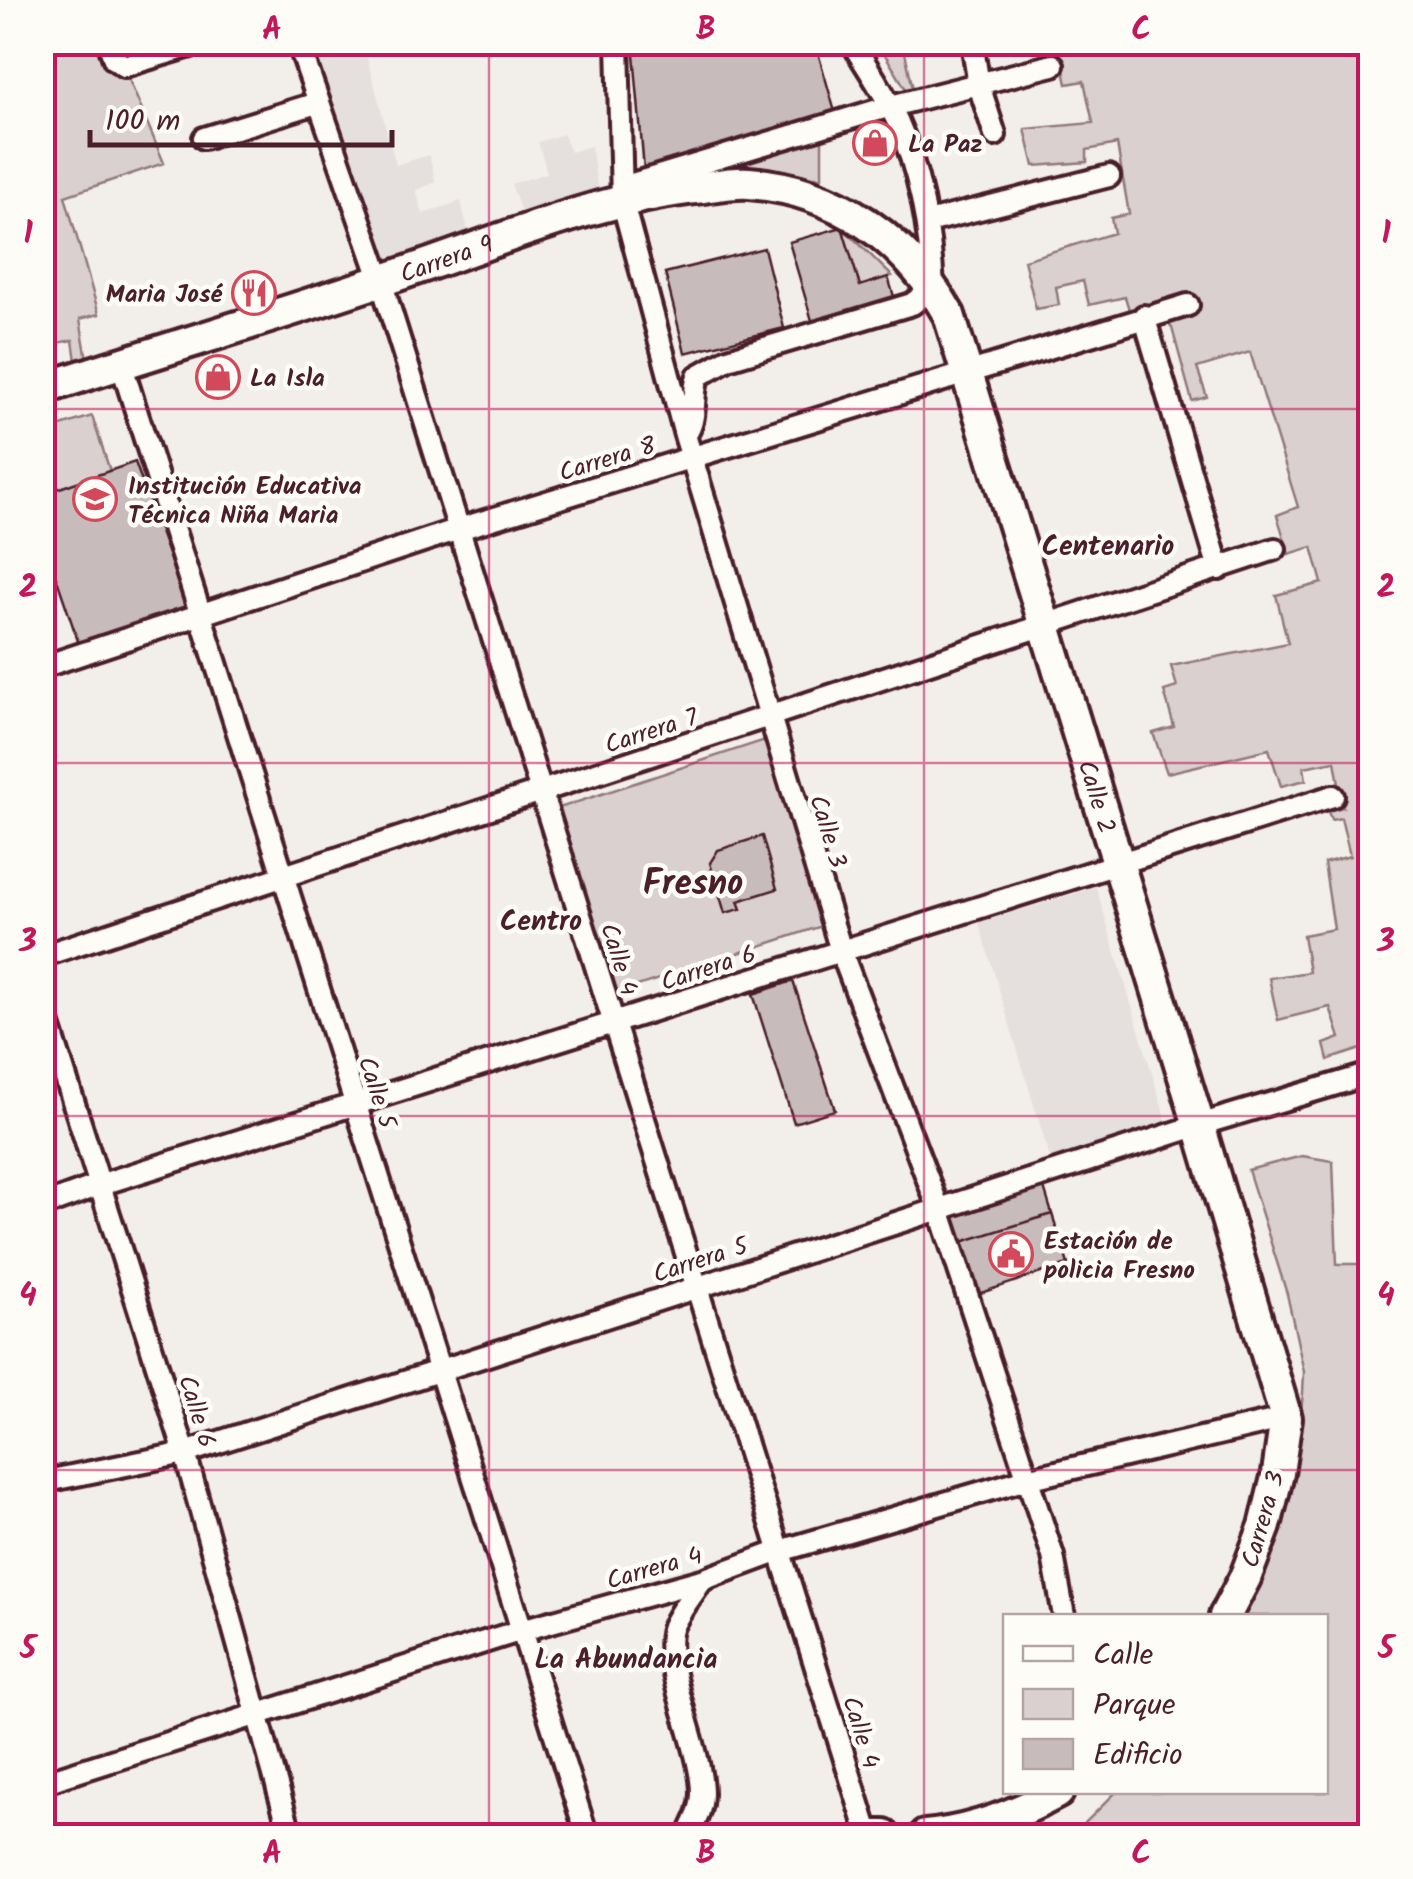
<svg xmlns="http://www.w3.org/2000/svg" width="1413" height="1879" font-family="Kalam,sans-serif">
  <rect width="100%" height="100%" fill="#f2efeb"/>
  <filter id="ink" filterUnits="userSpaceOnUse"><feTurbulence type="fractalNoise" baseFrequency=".01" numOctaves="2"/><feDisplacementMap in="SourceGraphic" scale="20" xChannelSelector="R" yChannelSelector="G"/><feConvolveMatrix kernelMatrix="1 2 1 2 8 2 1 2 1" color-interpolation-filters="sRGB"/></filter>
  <g filter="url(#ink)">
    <path fill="#e5dfdd" d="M 302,43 L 363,43 L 396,165 L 429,155 L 436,182 L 416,190 L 423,214 L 461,201 L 471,243 L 386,270 Z
      M 564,134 L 570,152 L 591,146 L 598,190 L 614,187 L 614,206 L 526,226 L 511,184 L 547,173 L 538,142 Z
      M 1096,887 L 1170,1133 L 1053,1168 L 979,923 Z"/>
    <path fill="#d9d0cf" stroke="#92787d" stroke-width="2.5" d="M 42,43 L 104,43 L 125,70 L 164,163 L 65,196 L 99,314 L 80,319 L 88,365 L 77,368 L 73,340 L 47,345 L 43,330 Z
      M 878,43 L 903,43 L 913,89 L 907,91 Z
      M 1058,43 L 1370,43 L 1370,1046 L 1328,1060 L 1324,1044 L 1340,1038 L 1330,1007 L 1278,1020 L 1269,978 L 1309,972 L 1303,935 L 1334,929 L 1324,863 L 1350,856 L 1341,818 L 1331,820 L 1328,811 L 1343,807 L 1335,761 L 1304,767 L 1306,780 L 1281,786 L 1269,749 L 1167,773 L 1153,733 L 1174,727 L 1164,691 L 1177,687 L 1171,666 L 1288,643 L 1276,595 L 1322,583 L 1312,547 L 1289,554 L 1277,515 L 1298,507 L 1250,352 L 1197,368 L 1207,397 L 1192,401 L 1172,328 L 1162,315 L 1133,322 L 1125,297 L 1089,305 L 1083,281 L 1056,287 L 1059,305 L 1036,309 L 1024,260 L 1114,233 L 1111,218 L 1129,214 L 1117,144 L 1087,150 L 1087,162 L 1034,166 L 1025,129 L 1093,123 L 1084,81 L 1067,84 Z
      M 822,133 L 822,177 L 725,177 L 628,195 Z
      M 842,227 L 892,276 L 860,286 Z
      M 92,416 L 110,471 L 43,494 L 42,432 Z
      M 771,738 L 825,925 L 616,993 L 559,808 Z
      M 1302,1156 L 1333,1161 L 1337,1264 L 1370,1264 L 1370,1836 L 1059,1836 L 1079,1829 L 1116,1792 L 1326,1792 L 1326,1616 L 1223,1616 L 1279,1523 L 1293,1485 L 1303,1393 L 1304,1372 L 1287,1294 L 1248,1170 Z"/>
    <path fill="#c8bbbb" stroke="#4a1f2b" stroke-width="2.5" d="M 633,42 L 815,42 L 837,119 L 644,170 Z
      M 842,227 L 860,286 L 888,277 L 895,300 L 813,324 L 789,242 Z
      M 764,248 L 784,328 L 685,353 L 665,273 Z
      M 135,462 L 189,613 L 80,647 L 42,536 L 42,494 Z
      M 762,836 L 777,889 L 738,901 L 741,909 L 725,913 L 710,863 L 718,850 Z
      M 793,981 L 835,1110 L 794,1123 L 753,994 Z
      M 1042,1181 L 1052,1214 L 955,1244 L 945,1212 Z
      M 1052,1214 L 1068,1264 L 972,1296 L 955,1244 Z"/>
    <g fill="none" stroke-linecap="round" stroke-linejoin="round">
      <g stroke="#4a1f2b" stroke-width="28">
        <path id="minor" d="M 108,42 L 114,59 L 124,66 L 204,42
          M 298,42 L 381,281 L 869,1836
          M 618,42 L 622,200 L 685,435 L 841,951 L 939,1209 L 1053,1556 L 1064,1616
          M 972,42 L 979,85 L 995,135
          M 204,138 L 317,103
          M 622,187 L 891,106 L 1053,65
          M 928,222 L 1109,176
          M 1144,316 L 1219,569
          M 121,363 L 587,1836
          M 688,431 C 697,416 692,393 698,376 L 728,359 L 912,304 L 933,288 C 930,226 918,159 889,104 C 878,83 864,63 852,42
          M 42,667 L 459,529 L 1188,305
          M 42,956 L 1275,549
          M 42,1003 L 185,1453 L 291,1836
          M 42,1206 L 102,1184 L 1333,796
          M 42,1482 L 185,1453 L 1199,1125 L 1370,1074
          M 42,1783 L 522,1630 L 702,1580 L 780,1551 L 1027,1479 L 1286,1418
          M 688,1836 C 695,1822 702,1809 702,1793 C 702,1747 659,1663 673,1626 C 680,1610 693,1595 702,1580"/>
      </g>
      <g stroke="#4a1f2b" stroke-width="38">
        <g id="highway">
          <path id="s1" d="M 42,389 C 156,352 270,318 383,280 C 488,246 593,198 704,187 C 718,185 734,182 749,183 C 837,190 906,239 949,315 L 1199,1125 L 1286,1418 L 1278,1473 L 1265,1526 L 1245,1578 L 1225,1616"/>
          <path d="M 867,1836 L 884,1836"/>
          <path d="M 925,1836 C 973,1832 1016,1815 1058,1792"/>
        </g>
      </g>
      <use href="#minor" stroke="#fdfcf7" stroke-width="20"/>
      <use href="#highway" stroke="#fdfcf7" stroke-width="30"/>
    </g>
  </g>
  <path fill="none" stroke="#c2185b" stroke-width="2.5" stroke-opacity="0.55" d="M 489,42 L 489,1836M 924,42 L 924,1836M 42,409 L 1370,409M 42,763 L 1370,763M 42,1116 L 1370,1116M 42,1470 L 1370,1470"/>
  <defs>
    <g id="shop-ring" transform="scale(2.25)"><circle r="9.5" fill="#fdfcf7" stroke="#d1495b" stroke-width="1.5"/><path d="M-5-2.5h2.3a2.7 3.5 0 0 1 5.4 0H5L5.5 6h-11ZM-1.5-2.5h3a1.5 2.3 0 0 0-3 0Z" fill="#d1495b"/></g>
    <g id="restaurant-ring" transform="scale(2.25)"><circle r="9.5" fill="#fdfcf7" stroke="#d1495b" stroke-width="1.5"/><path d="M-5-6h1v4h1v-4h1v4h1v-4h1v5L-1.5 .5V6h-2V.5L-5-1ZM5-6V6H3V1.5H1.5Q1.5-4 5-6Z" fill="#d1495b"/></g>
    <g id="school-ring" transform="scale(2.25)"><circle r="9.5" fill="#fdfcf7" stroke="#d1495b" stroke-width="1.5"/><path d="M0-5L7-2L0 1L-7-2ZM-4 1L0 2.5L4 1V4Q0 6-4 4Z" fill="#d1495b"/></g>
    <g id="civic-ring" transform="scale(2.25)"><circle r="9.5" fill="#fdfcf7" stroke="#d1495b" stroke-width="1.5"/><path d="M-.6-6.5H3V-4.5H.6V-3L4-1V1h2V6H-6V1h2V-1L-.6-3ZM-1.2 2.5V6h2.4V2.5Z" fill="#d1495b"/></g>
  </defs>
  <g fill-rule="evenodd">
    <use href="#shop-ring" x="875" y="143"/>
    <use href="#restaurant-ring" x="254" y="293"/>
    <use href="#shop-ring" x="218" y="377"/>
    <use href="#school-ring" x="95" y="499"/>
    <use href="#civic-ring" x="1011" y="1254"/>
  </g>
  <g text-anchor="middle" stroke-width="9" stroke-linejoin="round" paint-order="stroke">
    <g font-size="25" font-weight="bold" fill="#4a1f2b" stroke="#fdfcf7" text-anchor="start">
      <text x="908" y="152">La Paz</text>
      <text x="222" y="302" text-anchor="end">Maria José</text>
      <text x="250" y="386">La Isla</text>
      <text x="128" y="494">Institución Educativa<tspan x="128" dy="29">Técnica Niña Maria</tspan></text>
      <text x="1044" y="1249">Estación de<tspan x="1044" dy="29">policia Fresno</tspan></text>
    </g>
    <g font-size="25" fill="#4a1f2b" stroke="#fdfcf7">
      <text dy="9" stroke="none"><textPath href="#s1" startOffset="425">Carrera 9</textPath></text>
      <text transform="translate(607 458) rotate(-17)" y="9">Carrera 8</text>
      <text transform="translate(651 730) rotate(-18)" y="9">Carrera 7</text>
      <text dy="9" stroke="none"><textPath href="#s1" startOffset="1492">Calle 2</textPath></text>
      <text transform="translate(829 831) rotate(73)" y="9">Calle 3</text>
      <text transform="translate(620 959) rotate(73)" y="9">Calle 4</text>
      <text transform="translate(708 967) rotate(-18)" y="9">Carrera 6</text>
      <text transform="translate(378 1092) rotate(72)" y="9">Calle 5</text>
      <text transform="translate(700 1259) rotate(-18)" y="9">Carrera 5</text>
      <text transform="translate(198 1411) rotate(73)" y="9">Calle 6</text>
      <text transform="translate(1262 1519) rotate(-74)" y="9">Carrera 3</text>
      <text transform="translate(654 1567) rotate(-16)" y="9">Carrera 4</text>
      <text transform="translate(862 1732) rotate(73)" y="9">Calle 4</text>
    </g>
    <g font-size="28" font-weight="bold" fill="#4a1f2b" stroke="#fdfcf7">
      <text x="1108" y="555">Centenario</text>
      <text x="541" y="930">Centro</text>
      <text x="626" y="1668">La Abundancia</text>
    </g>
    <g font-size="35" font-weight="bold" fill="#4a1f2b" stroke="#fdfcf7">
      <text x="693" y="894">Fresno</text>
    </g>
  </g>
  <rect width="1413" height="1879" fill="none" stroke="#fdfcf7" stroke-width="110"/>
  <rect x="1003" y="1614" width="325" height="180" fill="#fdfcf7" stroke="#b5a4a5" stroke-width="2.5"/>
  <rect x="1023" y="1646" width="50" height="15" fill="#fdfcf7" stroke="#b5a4a5" stroke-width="2.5"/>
  <text x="1093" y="1664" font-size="30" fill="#4a1f2b">Calle</text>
  <rect x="1023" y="1689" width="50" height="30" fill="#d9d0cf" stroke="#b5a4a5" stroke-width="2.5"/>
  <text x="1093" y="1714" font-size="30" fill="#4a1f2b">Parque</text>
  <rect x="1023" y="1739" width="50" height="30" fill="#c8bbbb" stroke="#b5a4a5" stroke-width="2.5"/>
  <text x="1093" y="1764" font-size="30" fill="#4a1f2b">Edificio</text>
  <path d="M90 130v15h302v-15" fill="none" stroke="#4a1f2b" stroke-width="5"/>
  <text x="105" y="130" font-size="30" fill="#4a1f2b" stroke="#fdfcf7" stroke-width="8" paint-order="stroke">100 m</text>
  <rect x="55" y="55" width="1303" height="1769" fill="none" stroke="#c2185b" stroke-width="4"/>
  <g font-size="32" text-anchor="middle" font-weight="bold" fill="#c2185b">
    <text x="272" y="39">A</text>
    <text x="706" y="39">B</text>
    <text x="1141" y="39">C</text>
    <text x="28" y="243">1</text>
    <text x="1386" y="243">1</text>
    <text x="28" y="597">2</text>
    <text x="1386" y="597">2</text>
    <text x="28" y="951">3</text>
    <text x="1386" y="951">3</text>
    <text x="28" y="1305">4</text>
    <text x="1386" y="1305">4</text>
    <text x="28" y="1658">5</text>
    <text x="1386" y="1658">5</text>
    <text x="272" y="1863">A</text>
    <text x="706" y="1863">B</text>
    <text x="1141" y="1863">C</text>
  </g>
</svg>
